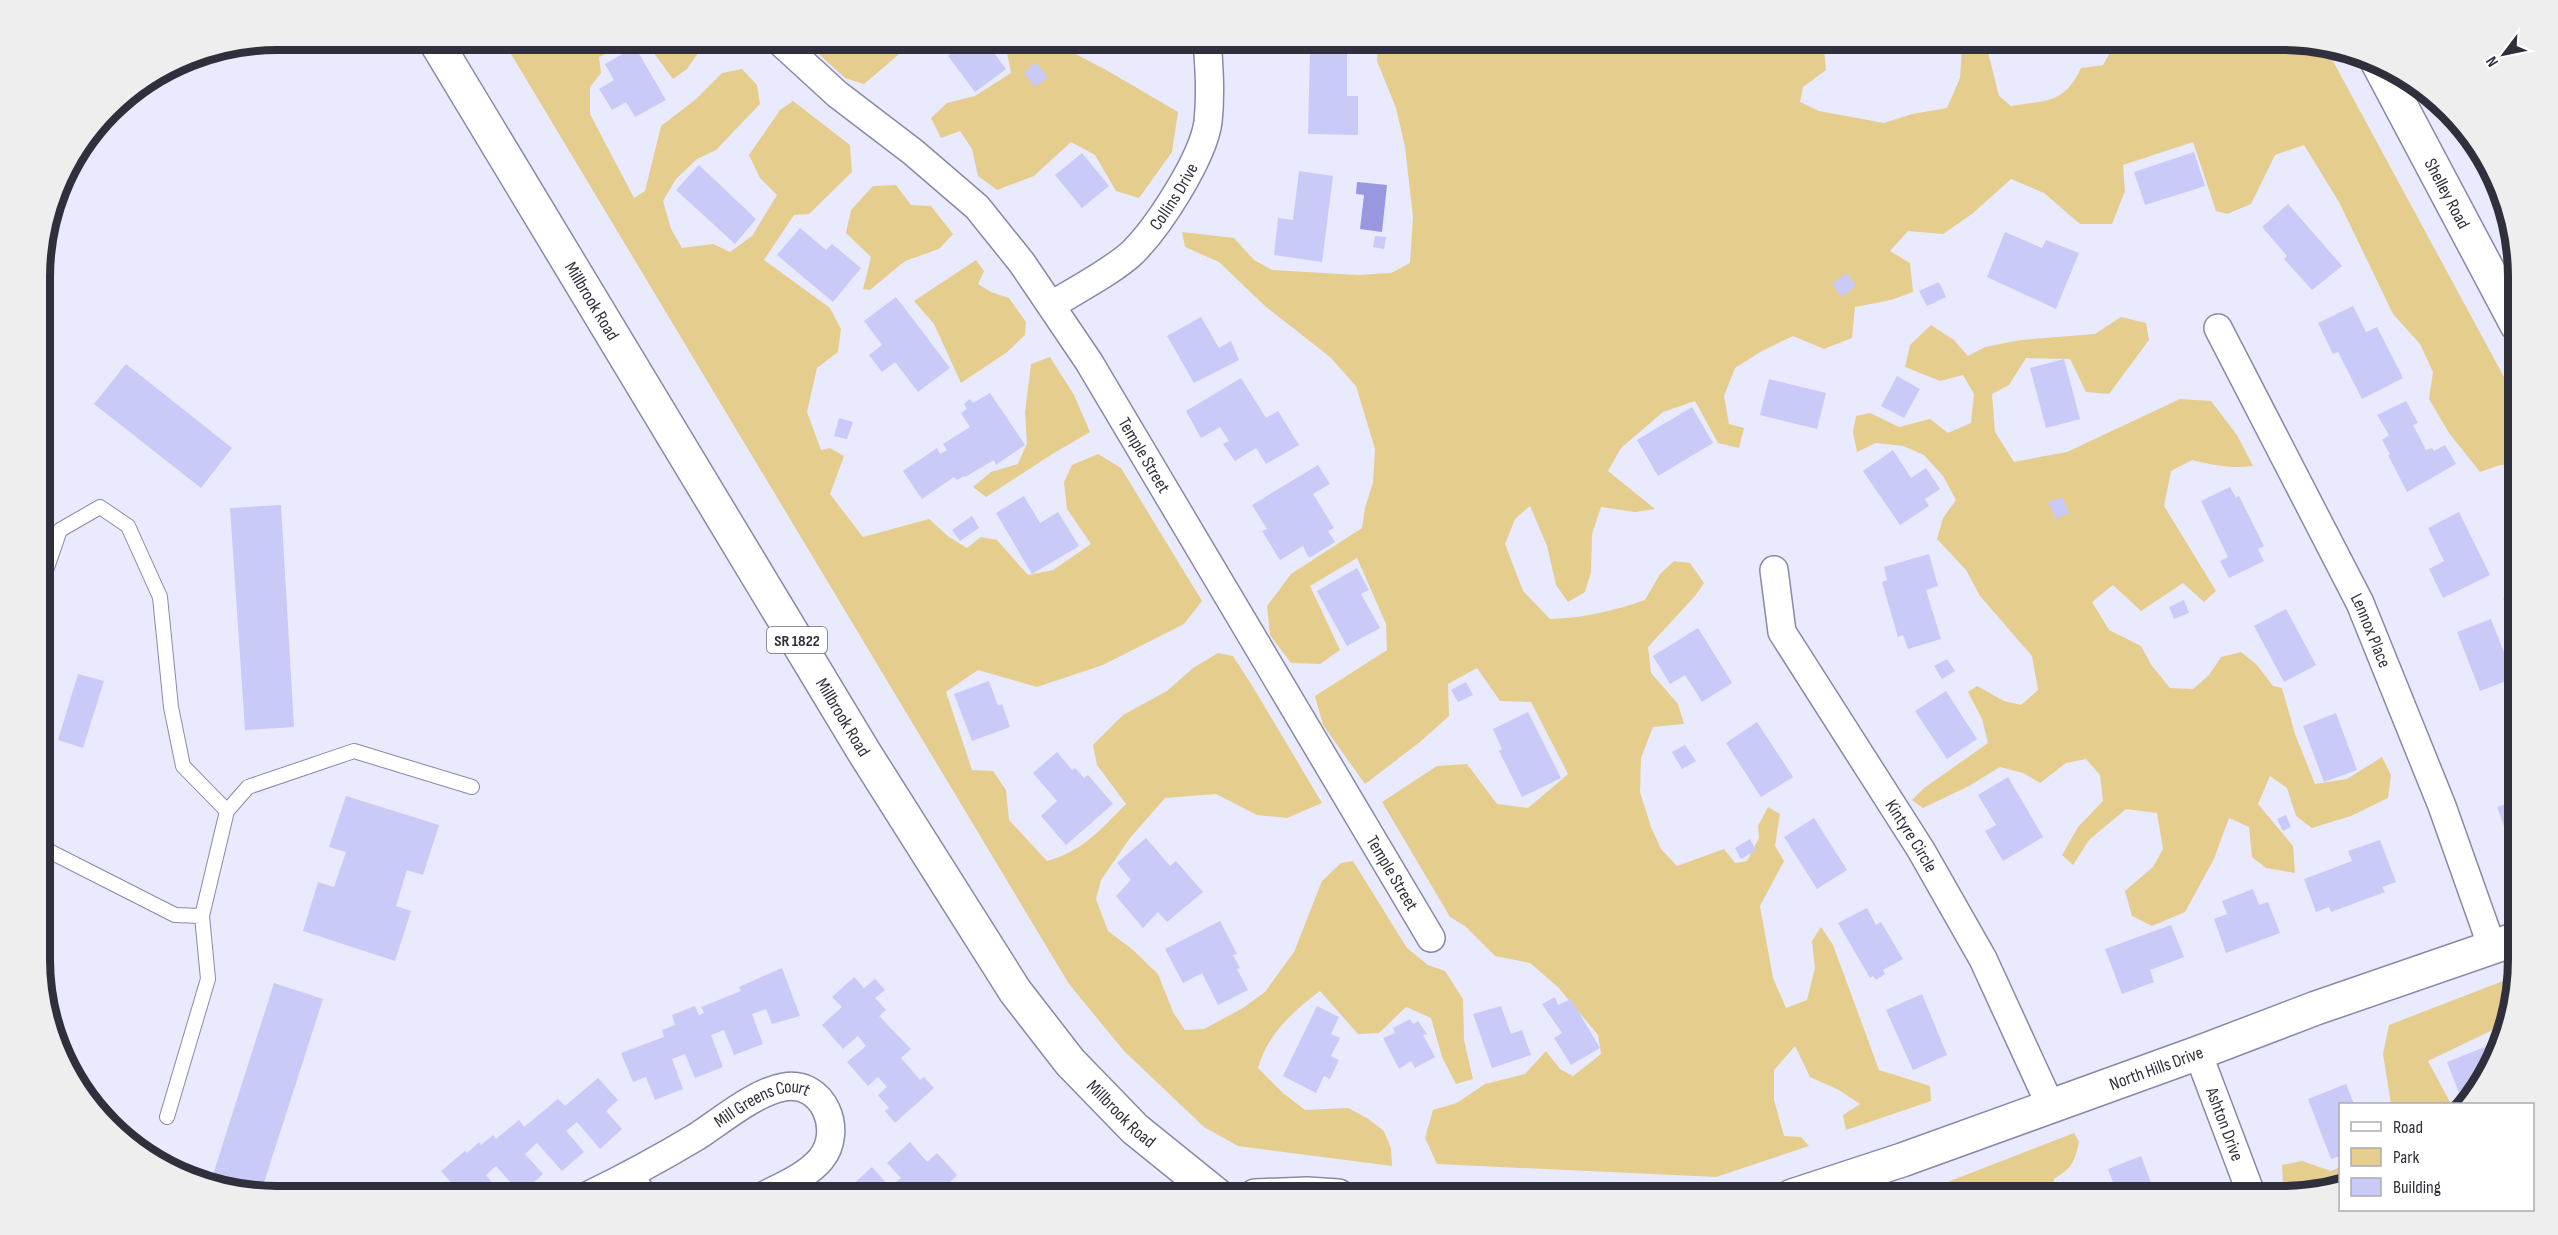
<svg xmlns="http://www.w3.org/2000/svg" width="2558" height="1235" font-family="'Sofia Sans Condensed',sans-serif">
  <rect width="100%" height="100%" fill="#e9eafe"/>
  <path fill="#e5cd8d" d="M 502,39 L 708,39 L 687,69 L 673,79 L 650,48 L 638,39 L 599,57 L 601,73 L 590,87 L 590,114 L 634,198 L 645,191 L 661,126 L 695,100 L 722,73 L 742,69 L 757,85 L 760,104 L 716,150 L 697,159 L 676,179 L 663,201 L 671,229 L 682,248 L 713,244 L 730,252 L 752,236 L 777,195 L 760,178 L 749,155 L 780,110 L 793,101 L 850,145 L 852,172 L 809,214 L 794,215 L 764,260 L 830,308 L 841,329 L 838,352 L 817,368 L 807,412 L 821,450 L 830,448 L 844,456 L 830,494 L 863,537 L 929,519 L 949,537 L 967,548 L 981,537 L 997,540 L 1028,575 L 1053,570 L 1091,544 L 1067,509 L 1064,482 L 1072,465 L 1098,454 L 1121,468 L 1202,601 L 1184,624 L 1103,665 L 1037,687 L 978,670 L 946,692 L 972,770 L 993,771 L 1006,790 L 1009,820 L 1047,861 C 1083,851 1100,830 1126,804 L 1097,765 L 1093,745 L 1123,715 L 1167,691 L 1193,668 L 1218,653 L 1233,656 L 1253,687 L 1322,803 L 1287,818 L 1257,815 L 1216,794 L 1165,798 L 1130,838 L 1101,880 L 1096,899 L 1108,931 L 1133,950 L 1158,974 L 1173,1012 L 1185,1030 L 1204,1029 L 1243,1008 L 1265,992 L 1294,952 L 1322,881 L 1341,863 L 1353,861 L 1407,948 L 1428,965 L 1445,971 L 1463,999 L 1464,1040 L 1473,1079 L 1456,1084 L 1442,1057 L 1431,1018 L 1406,1007 L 1379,1033 L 1358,1034 L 1320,991 C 1293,1011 1267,1035 1258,1068 L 1283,1093 L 1305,1110 L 1348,1108 L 1367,1118 L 1384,1131 L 1391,1148 L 1392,1166 L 1238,1146 L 1204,1127 L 1124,1051 L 1069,984 Z
    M 809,39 L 917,39 L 864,84 L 845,78 L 810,46 Z
    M 999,39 L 1047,39 L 1108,71 L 1178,112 L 1172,152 L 1139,198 L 1116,191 L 1095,155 L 1071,142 L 1034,176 L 997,190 L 978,176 L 972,149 L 960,131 L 941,138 L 931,118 L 947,103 L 975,96 L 1011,73 L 1005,43 Z
    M 1225,39 L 1266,39 L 1262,47 L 1233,47 Z
    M 1379,39 L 1823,39 L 1826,70 L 1803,87 L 1800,102 L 1819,111 L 1884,123 L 1912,114 L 1947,108 L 1960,78 L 1962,48 L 1973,39 L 1978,39 L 1988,52 L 1999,96 L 2011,106 C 2047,100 2064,104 2081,68 L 2103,65 L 2118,39 L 2281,39 L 2327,50 L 2517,401 L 2518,463 L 2500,465 L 2480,472 L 2449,433 L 2429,399 L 2433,372 L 2420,344 L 2393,314 L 2339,202 L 2304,145 L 2275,155 L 2251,204 L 2227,214 L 2216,211 L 2193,142 L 2123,165 L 2125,191 L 2112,224 L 2080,224 L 2044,193 L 2011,179 L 1972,214 L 1943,234 L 1908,231 L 1890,251 L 1910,263 L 1913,292 L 1891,300 L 1855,307 L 1852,338 L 1824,349 L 1793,336 L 1762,351 L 1735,368 L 1724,396 L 1729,424 L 1744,428 L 1739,448 L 1718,443 L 1695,401 L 1663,412 L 1621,448 L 1608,471 L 1655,509 L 1635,512 L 1601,507 L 1592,534 L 1591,572 L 1585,592 L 1568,602 L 1556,585 L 1547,546 L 1530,506 L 1515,519 L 1505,544 L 1523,591 L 1550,619 C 1584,618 1613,611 1645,600 L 1660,574 L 1674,561 L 1690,563 L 1704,583 L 1695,596 L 1648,647 L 1651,673 L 1678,704 L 1684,724 L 1653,727 L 1641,758 L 1640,792 L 1651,827 L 1661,849 L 1677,866 L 1724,849 L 1735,863 L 1747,861 L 1759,838 L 1758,826 L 1768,807 L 1780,814 L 1775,846 L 1784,861 L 1760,906 L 1773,978 L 1786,1008 L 1807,1000 L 1815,968 L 1812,941 L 1821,927 L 1833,945 L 1879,1070 L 1930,1086 L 1931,1101 L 1846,1130 L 1843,1115 L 1860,1104 L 1839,1090 L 1810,1077 L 1795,1046 L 1774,1070 L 1774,1100 L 1784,1136 L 1801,1137 L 1809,1146 L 1716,1177 L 1437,1164 L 1425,1138 L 1433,1110 L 1457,1103 L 1485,1084 L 1525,1074 L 1546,1051 L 1560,1069 L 1573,1076 L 1601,1054 L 1598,1035 L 1558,987 L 1530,963 L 1495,956 L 1465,926 L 1450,917 L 1382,802 L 1437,766 L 1467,764 L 1497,804 L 1528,808 L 1568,774 L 1531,702 L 1500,701 L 1477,668 L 1448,684 L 1449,716 L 1420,742 L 1365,784 L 1323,725 L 1315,696 L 1387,650 L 1386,624 L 1357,558 L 1310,586 L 1340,650 L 1320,664 L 1291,663 L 1270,635 L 1267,606 L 1291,574 L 1362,528 L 1365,508 L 1373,482 L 1375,449 L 1356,386 L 1330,357 L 1265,306 L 1219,262 L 1185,247 L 1182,232 L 1234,238 L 1254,260 L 1272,270 L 1358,275 L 1391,273 L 1410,263 L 1413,217 L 1405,147 L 1396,108 L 1377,61 Z
    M 896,185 L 911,205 L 931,206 L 953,234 L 939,249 L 905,261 L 870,290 L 863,289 L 871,257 L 846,233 L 851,210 L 873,186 Z
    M 976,260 L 984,271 L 978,284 L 991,292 L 1009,298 L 1026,322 L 1025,335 L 1006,353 L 961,383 L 934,324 L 914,301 Z
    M 2121,317 L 2146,323 L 2149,340 L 2109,394 L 2086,392 L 2070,359 L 2026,358 L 2009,385 L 1992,394 L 1995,432 L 2014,462 L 2067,452 L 2180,399 L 2211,401 L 2237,435 L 2253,466 C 2232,469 2213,465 2192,460 L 2171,471 L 2164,506 L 2216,591 L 2204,602 L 2183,583 L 2141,611 L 2113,585 L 2092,602 L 2109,630 L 2141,646 L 2152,666 L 2170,688 L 2193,689 L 2209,675 L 2221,657 L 2241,652 L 2257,665 L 2273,686 L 2282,688 L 2295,734 L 2315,784 L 2347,779 L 2382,757 L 2391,775 L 2388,798 L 2351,816 L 2312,828 L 2296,816 L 2287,788 L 2270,776 L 2258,804 L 2293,846 L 2295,873 L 2266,868 L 2252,857 L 2249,827 L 2229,818 L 2214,859 L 2185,912 L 2152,926 L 2132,916 L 2125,891 L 2153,867 L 2163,849 L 2157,813 L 2126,809 L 2089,840 L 2073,865 L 2062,855 L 2078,827 L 2103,801 L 2100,775 L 2086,759 L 2066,763 L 2040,783 L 2023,773 L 2000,767 L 1969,786 L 1923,808 L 1912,800 L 1924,788 L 1988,743 L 1982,719 L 1968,692 L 1977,686 L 2004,701 L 2021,705 L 2038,690 L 2032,656 L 1980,596 L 1966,570 L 1937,539 L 1943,518 L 1956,500 L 1943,476 L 1924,455 L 1903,446 L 1876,443 L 1857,452 L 1853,432 L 1856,416 L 1870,413 L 1899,427 L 1930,419 L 1948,433 L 1971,423 L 1974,394 L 1963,375 L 1940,381 L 1905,367 L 1910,345 L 1931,325 L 1954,340 L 1968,356 L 1985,347 L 2021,340 L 2095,334 Z
    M 1050,357 L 1074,395 L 1090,432 L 1054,453 L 986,497 L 973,487 L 991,472 L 1018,464 L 1027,443 L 1025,413 L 1031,364 Z
    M 2503,981 L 2510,998 L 2503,1025 L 2428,1061 L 2450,1102 L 2475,1092 L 2467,1104 L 2391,1104 L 2383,1054 L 2389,1025 Z
    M 2074,1133 L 2079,1142 C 2074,1163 2073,1167 2054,1179 L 2054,1196 L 1920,1196 L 1919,1193 Z
    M 2302,1161 L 2331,1171 L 2340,1167 L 2340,1187 L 2286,1196 L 2283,1187 L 2282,1165 Z"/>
  <path fill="#9997e0" d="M 1357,182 L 1387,185 L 1382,232 L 1360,229 L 1364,195 L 1356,194 Z"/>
  <path fill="#c9caf7" d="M 970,39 L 984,39 L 1006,69 L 975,92 L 948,56 Z
    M 1794,39 L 1812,39 L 1808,50 L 1792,44 Z
    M 1858,39 L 1872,39 L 1872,43 L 1858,43 Z
    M 1904,39 L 1933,39 L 1933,52 L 1903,52 Z
    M 2002,39 L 2055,39 L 2056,45 L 2034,51 L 2032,42 L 2004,50 Z
    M 635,47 L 666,100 L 635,117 L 626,102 L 612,110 L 599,89 L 614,80 L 605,64 Z
    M 1310,52 L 1347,53 L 1347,96 L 1358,96 L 1358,135 L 1308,134 Z
    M 1035,62 L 1048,77 L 1035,87 L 1024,73 Z
    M 2194,152 L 2205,186 L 2145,205 L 2134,172 Z
    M 1082,153 L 1109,186 L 1082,208 L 1055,175 Z
    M 699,165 L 756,219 L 735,244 L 676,190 Z
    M 1299,171 L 1333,176 L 1322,262 L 1274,255 L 1278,218 L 1293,220 Z
    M 2288,204 L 2342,266 L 2312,290 L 2284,259 L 2287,256 L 2262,227 Z
    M 800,228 L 826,250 L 832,244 L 861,268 L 833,302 L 777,255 Z
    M 2005,232 L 2042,248 L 2046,240 L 2079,253 L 2056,309 L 1987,277 Z
    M 1375,236 L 1386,237 L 1384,249 L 1373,247 Z
    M 1847,273 L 1856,286 L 1842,297 L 1832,284 Z
    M 1939,282 L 1946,297 L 1927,306 L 1919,291 Z
    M 896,297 L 950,368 L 918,392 L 895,362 L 882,372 L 869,355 L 882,345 L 864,321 Z
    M 2353,306 L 2366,332 L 2377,327 L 2403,378 L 2362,399 L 2338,352 L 2333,354 L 2318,323 Z
    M 1201,317 L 1219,348 L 1231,341 L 1239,360 L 1194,383 L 1167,336 Z
    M 2064,359 L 2080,419 L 2046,428 L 2030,368 Z
    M 126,364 L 232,448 L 201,488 L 94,404 Z
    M 1897,376 L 1920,389 L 1904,418 L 1881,406 Z
    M 1241,378 L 1266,418 L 1278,411 L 1299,445 L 1266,464 L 1256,448 L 1235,461 L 1223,444 L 1229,441 L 1220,427 L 1201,438 L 1186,411 Z
    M 1769,379 L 1826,393 L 1817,429 L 1760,415 Z
    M 990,393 L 1025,445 L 996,465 L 994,460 L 965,477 L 964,476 L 957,480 L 954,477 L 922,499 L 903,471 L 937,448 L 940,454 L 947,450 L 943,444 L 970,427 L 961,413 L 967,409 L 964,404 L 970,399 L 973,403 Z
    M 2406,401 L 2418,423 L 2413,425 L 2426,450 L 2432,448 L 2434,451 L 2445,445 L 2456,464 L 2407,492 L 2388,455 L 2390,454 L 2382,440 L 2389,435 L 2377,415 Z
    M 1692,407 L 1713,443 L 1658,476 L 1637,440 Z
    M 839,418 L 853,422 L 847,439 L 834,436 Z
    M 1893,450 L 1911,478 L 1926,468 L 1940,489 L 1925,499 L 1929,506 L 1900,525 L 1863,471 Z
    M 1318,465 L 1330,484 L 1313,494 L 1334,528 L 1328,531 L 1335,542 L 1309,558 L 1303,546 L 1280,560 L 1262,531 L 1267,529 L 1252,505 Z
    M 2230,487 L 2236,498 L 2239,496 L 2264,546 L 2258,549 L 2264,561 L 2229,578 L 2220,561 L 2228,557 L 2201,501 Z
    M 1024,496 L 1040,523 L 1058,512 L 1079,546 L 1032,574 L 996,513 Z
    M 2062,497 L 2069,513 L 2056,519 L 2048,502 Z
    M 281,505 L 294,727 L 245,730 L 230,508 Z
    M 2459,512 L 2490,575 L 2443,598 L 2429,569 L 2444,561 L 2428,528 Z
    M 972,516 L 979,528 L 960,541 L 952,530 Z
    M 1929,554 L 1938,586 L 1926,590 L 1941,639 L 1908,649 L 1903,635 L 1898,637 L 1882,582 L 1887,580 L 1884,567 Z
    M 1357,568 L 1369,590 L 1361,594 L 1380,628 L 1347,646 L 1317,591 Z
    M 2518,592 L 2518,624 L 2515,625 L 2503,598 Z
    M 2184,600 L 2189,613 L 2174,619 L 2169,607 Z
    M 2286,609 L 2316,665 L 2284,682 L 2254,626 Z
    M 2491,619 L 2514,678 L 2480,691 L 2457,632 Z
    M 1698,628 L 1732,683 L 1702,702 L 1685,675 L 1670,684 L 1653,656 Z
    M 1947,659 L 1955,671 L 1942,679 L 1934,666 Z
    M 78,674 L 104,681 L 83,748 L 58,740 Z
    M 989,681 L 998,706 L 1002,704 L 1010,727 L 972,741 L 954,694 Z
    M 1466,682 L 1473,695 L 1458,702 L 1451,690 Z
    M 1946,691 L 1977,739 L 1947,759 L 1915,711 Z
    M 1528,712 L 1561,778 L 1522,797 L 1499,751 L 1502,749 L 1493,729 Z
    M 2336,713 L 2357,770 L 2324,782 L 2303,726 Z
    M 1757,722 L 1793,777 L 1761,797 L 1726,743 Z
    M 1685,745 L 1696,761 L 1682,769 L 1672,752 Z
    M 1057,752 L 1072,770 L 1075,768 L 1084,778 L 1088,775 L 1113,804 L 1066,845 L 1041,816 L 1057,801 L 1033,773 Z
    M 2008,777 L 2043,837 L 2003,861 L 1985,831 L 1996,825 L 1978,795 Z
    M 346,796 L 439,825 L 423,875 L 407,870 L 396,906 L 411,911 L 395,961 L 303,931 L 318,882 L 334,887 L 346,852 L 329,847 Z
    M 2519,799 L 2519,840 L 2510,843 L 2497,807 Z
    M 2286,815 L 2291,827 L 2283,831 L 2277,819 Z
    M 1814,818 L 1847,870 L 1817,889 L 1784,837 Z
    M 1146,838 L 1170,866 L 1176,861 L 1203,892 L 1167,922 L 1158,912 L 1143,928 L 1116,896 L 1131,880 L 1117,863 Z
    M 1750,839 L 1756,850 L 1741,859 L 1735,848 Z
    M 2380,840 L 2396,882 L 2382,887 L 2385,892 L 2331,912 L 2329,907 L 2316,912 L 2304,879 L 2352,861 L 2348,851 Z
    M 2253,889 L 2259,905 L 2268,902 L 2280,933 L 2226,953 L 2214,919 L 2227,914 L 2222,901 Z
    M 1867,908 L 1876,925 L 1881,922 L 1903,959 L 1883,970 L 1885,974 L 1876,980 L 1873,976 L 1870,978 L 1838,923 Z
    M 1220,921 L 1237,954 L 1233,955 L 1240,968 L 1237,969 L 1248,990 L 1218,1005 L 1202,973 L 1183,983 L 1165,949 Z
    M 2171,925 L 2184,957 L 2150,970 L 2154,982 L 2122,994 L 2105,949 Z
    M 782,968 L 800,1016 L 772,1024 L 766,1009 L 752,1014 L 763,1044 L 734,1055 L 724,1030 L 711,1035 L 723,1067 L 695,1078 L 685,1054 L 672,1059 L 683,1089 L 655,1100 L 646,1077 L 633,1082 L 621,1053 L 664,1037 L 662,1030 L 675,1025 L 672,1015 L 695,1006 L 699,1015 L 704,1013 L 701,1007 L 741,991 L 739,987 Z
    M 854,977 L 864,988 L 875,979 L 885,990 L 875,998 L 886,1010 L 879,1016 L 911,1049 L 901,1058 L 920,1080 L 924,1077 L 934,1088 L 895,1123 L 885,1111 L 889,1108 L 878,1095 L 887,1087 L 878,1077 L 868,1086 L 847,1062 L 866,1046 L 858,1036 L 843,1049 L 822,1025 L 842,1007 L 832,997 Z
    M 274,983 L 323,999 L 261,1192 L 211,1181 Z
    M 1922,994 L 1947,1055 L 1913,1070 L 1886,1010 Z
    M 1555,997 L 1558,1005 L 1571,999 L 1600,1048 L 1571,1065 L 1554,1038 L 1562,1033 L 1542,1004 Z
    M 1317,1006 L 1339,1017 L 1331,1034 L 1340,1038 L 1331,1056 L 1339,1060 L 1330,1079 L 1324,1076 L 1316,1093 L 1283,1076 Z
    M 1501,1006 L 1511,1034 L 1522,1030 L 1531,1055 L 1492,1068 L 1473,1014 Z
    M 1410,1019 L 1413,1024 L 1418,1021 L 1427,1034 L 1423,1035 L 1435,1057 L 1415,1068 L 1411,1061 L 1399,1069 L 1383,1038 L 1395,1033 L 1393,1028 Z
    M 2500,1041 L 2495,1063 L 2480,1085 L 2459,1093 L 2447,1062 Z
    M 598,1078 L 618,1100 L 606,1111 L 622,1129 L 600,1149 L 577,1122 L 566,1131 L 584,1152 L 562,1171 L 537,1143 L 525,1154 L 543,1174 L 521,1194 L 496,1166 L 486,1175 L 502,1195 L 501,1196 L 463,1196 L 441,1171 L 465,1151 L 467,1153 L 479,1142 L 481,1145 L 493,1135 L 496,1139 L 519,1120 L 524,1127 L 558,1099 L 565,1106 Z
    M 2346,1084 L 2354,1104 L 2340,1104 L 2340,1156 L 2331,1159 L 2308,1099 Z
    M 910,1142 L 927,1162 L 937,1153 L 957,1175 L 947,1185 L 957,1196 L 856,1196 L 849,1188 L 872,1167 L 890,1187 L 901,1178 L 887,1163 Z
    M 2141,1156 L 2156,1196 L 2118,1196 L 2108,1169 Z"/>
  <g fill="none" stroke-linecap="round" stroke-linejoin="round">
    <g stroke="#8989a8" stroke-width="16">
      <path id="lane" d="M 40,588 L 60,530 L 100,507 L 128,526 L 160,597 L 171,707 L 183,766 L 227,811 L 202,916 L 175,915 L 41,847
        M 227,811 L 248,787 L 354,751 L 472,787
        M 167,1117 L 208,979 L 202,916"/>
    </g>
    <g stroke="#8989a8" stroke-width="30">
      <g id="street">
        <path id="s1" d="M 777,39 L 837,94 L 913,152 L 977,207 L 1022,263 L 1089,362 L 1431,938"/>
        <path id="s2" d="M 1052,305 C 1076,290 1113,271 1133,252 C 1159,226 1203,158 1208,122 C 1211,94 1209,66 1207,39"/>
        <path id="s3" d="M 2218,328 L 2360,603 L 2442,806 L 2492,947"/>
        <path id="s4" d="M 1774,570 L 1782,632 L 1921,850 L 1983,959 L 2051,1107"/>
        <path id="s5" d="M 2198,1053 L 2252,1196"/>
        <path d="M 631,1174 L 642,1196"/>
        <path id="s6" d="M 587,1196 C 624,1178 661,1158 696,1137 C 721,1121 755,1092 784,1087 C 824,1080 844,1131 821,1159 C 807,1176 782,1186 763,1196"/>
      </g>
    </g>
    <g stroke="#8989a8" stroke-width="36">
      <g id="secondary">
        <path id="s7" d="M 2377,61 L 2517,325"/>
        <path d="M 1255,1196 L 1307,1194 L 1338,1196"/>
        <path id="s8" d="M 1792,1196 L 1902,1160 L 2198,1053 L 2316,1008 L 2519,938"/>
      </g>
    </g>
    <g stroke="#8989a8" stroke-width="36">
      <g id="primary">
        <path id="s9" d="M 434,39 L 864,752 L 1015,991 L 1070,1062 L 1135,1129 L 1218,1196"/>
      </g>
    </g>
    <use href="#lane" stroke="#fff" stroke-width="14"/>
    <use href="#street" stroke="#fff" stroke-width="27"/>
    <use href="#secondary" stroke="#fff" stroke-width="33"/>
    <use href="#primary" stroke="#fff" stroke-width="33"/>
  </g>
  <g text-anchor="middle" stroke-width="4.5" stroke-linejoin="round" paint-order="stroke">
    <rect fill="#fff" stroke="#6e6e77" stroke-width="1.5" x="767" y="627" width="60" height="26" rx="4.5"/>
    <g font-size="16" font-weight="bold" fill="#30303d">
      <text x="797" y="646">SR 1822</text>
    </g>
    <g font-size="18" fill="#30303d" stroke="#fff">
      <text dy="6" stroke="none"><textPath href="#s7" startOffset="150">Shelley Road</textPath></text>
      <text dy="6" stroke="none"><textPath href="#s2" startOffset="166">Collins Drive</textPath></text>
      <text dy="6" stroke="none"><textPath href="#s9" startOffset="306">Millbrook Road</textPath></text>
      <text dy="6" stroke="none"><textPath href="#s1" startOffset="561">Temple Street</textPath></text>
      <text dy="6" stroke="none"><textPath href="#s3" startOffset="339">Lennox Place</textPath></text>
      <text dy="6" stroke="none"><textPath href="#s9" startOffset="792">Millbrook Road</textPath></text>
      <text dy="6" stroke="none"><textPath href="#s4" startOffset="304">Kintyre Circle</textPath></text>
      <text dy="6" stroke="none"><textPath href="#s1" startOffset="1047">Temple Street</textPath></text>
      <text dy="6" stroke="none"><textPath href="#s8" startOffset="386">North Hills Drive</textPath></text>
      <text dy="6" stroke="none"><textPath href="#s6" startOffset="200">Mill Greens Court</textPath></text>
      <text dy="6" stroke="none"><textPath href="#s9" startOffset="1278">Millbrook Road</textPath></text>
      <text dy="6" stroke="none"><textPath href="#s5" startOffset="76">Ashton Drive</textPath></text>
    </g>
  </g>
  <path d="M0 0H2558V1235H0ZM277 50H2281A227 227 0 0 1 2508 277V959A227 227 0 0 1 2281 1186H277A227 227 0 0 1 50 959V277A227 227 0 0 1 277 50Z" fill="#eeeeef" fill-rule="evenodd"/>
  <path fill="none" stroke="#30303d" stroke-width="8" d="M277 50H2281A227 227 0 0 1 2508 277V959A227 227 0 0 1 2281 1186H277A227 227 0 0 1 50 959V277A227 227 0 0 1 277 50Z"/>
  <rect x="2339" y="1103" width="195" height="108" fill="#ffffff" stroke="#acacb1" stroke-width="1.5"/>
  <rect x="2351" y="1122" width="30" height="9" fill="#ffffff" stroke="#acacb1" stroke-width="1.5"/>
  <text x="2393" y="1133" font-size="18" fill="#30303d">Road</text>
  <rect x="2351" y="1148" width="30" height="18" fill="#e5cd8d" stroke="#acacb1" stroke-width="1.5"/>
  <text x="2393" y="1163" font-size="18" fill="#30303d">Park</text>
  <rect x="2351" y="1178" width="30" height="18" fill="#c9caf7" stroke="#acacb1" stroke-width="1.5"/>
  <text x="2393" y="1193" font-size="18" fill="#30303d">Building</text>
  <g transform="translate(2504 54) rotate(238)" stroke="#ffffff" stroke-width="4.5" paint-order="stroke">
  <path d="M0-4.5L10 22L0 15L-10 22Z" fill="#30303d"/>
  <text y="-9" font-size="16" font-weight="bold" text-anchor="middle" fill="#30303d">N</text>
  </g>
</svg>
